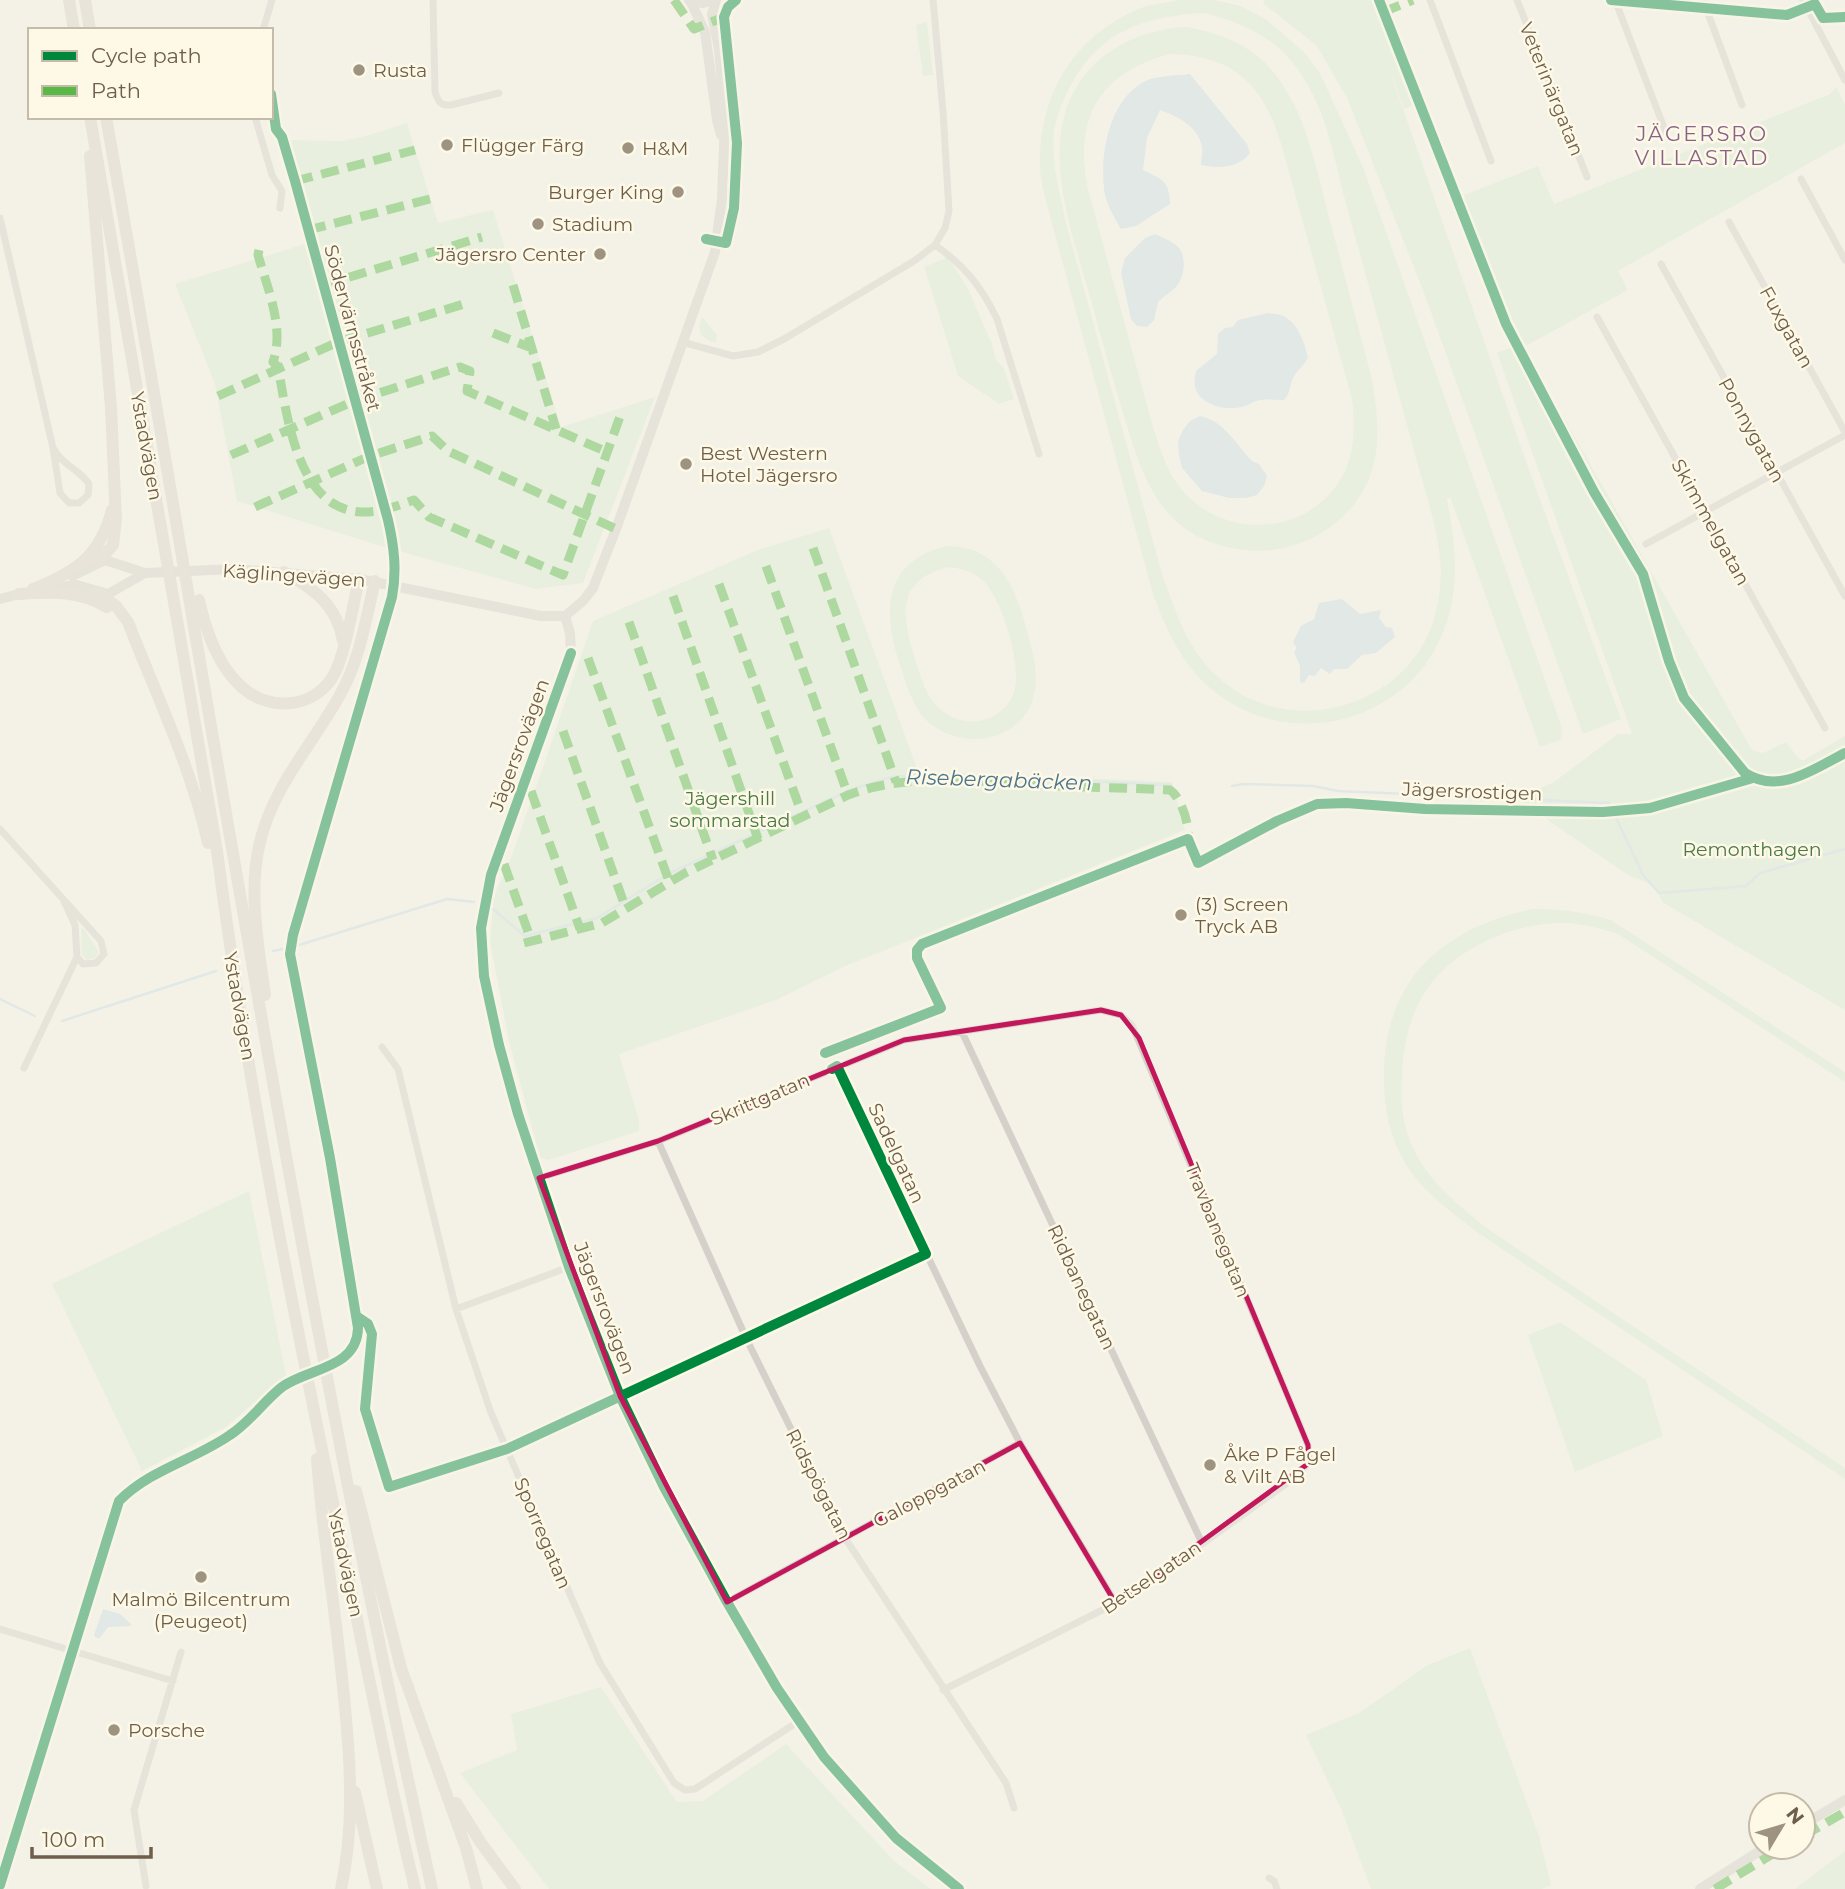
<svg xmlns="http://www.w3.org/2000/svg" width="1845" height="1889" font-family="Montserrat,sans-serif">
  <rect width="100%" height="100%" fill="#f4f2e7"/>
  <path fill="#dcebd2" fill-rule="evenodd" d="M 1180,0 L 1214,0 L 1241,6 L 1267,20 L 1305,53 L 1320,73 L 1363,167 L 1561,725 L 1562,733 L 1560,740 L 1540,747 L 1450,497 L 1447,499 C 1456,545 1461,591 1442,635 C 1407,720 1298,750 1223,698 C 1186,673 1168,635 1153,594 L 1048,209 C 1045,196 1040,181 1040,167 C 1038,96 1072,38 1138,9 C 1151,4 1166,3 1180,0 ZM 1204,13 C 1243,23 1279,39 1301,74 C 1326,111 1334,157 1345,200 C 1358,248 1372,297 1385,345 C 1396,386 1408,428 1419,469 C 1427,498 1437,528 1440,558 C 1442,576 1440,593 1436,611 C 1414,707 1289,743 1218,677 C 1187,649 1176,612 1162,574 L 1066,223 C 1060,194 1051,163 1054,132 C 1056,117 1063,100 1070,87 C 1099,31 1145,16 1204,13 Z
    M 1264,0 L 1375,0 L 1377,2 L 1416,104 L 1404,109 L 1386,60 L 1527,464 L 1621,719 L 1583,734 L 1424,293 L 1347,98 L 1317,46 L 1263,3 Z
    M 927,22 L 933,75 L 923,76 L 916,25 Z
    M 1187,27 C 1219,33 1248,43 1271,69 C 1307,111 1316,169 1330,221 C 1344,272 1357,324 1371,375 C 1382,433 1384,485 1333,525 C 1309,544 1275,554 1244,550 C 1161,540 1143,480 1122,410 C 1112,376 1102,342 1093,308 C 1078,252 1048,174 1064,117 C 1079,60 1132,29 1187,27 ZM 1169,54 C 1235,55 1264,86 1282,147 L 1352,399 C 1355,423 1355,450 1344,473 C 1313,535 1226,542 1182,490 C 1167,472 1160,449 1153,427 L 1088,189 C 1073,118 1100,73 1169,54 Z
    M 1836,87 L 1845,105 L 1845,143 L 1618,271 L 1628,290 L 1524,347 L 1752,750 L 1763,753 L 1786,742 L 1799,759 L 1804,760 L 1845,736 L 1845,1010 L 1662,902 L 1655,886 L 1628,875 L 1517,799 L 1554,782 L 1618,734 L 1632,734 L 1497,353 L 1520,344 L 1510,326 L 1459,197 L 1538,166 L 1554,204 L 1830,94 Z
    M 407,123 L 438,223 L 493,210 L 561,427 L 655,397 L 583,583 L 536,589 L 387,548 L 237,501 L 215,384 L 175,284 L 308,243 L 335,340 L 342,337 L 287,140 L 340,141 L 363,137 Z
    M 948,257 L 968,289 L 992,344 L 996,360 L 1004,368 L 1014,399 L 999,404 L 958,376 L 924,267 Z
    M 702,317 L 717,335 L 716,343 C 701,338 696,333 702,317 Z
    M 829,528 L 918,771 L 1172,782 L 1185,830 L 843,967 L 776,1000 L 619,1054 L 639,1120 L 639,1131 L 549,1160 L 540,1158 L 509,1041 L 490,942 L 493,903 L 497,888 L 507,869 L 531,801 L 536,802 L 534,793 L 593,621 L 758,550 Z
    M 947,546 C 999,546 1016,588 1027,631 C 1033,654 1040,675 1033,699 C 1018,746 954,751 923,717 C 912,703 906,685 901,668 C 882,615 881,561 947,546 ZM 948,567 C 960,568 972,571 982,580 C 1002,596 1024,671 1013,695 C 999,725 961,730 938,707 C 925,695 921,676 915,659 C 902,617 895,581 948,567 Z
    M 1533,909 C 1561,909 1584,912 1611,920 L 1845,1072 L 1845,1082 L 1618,934 C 1601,929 1584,924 1566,923 C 1516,922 1456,947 1427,989 C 1410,1014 1403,1045 1402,1075 C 1401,1099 1401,1120 1411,1143 C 1426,1180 1457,1204 1488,1229 L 1845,1468 L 1845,1479 L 1474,1230 C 1449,1210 1422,1191 1405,1163 C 1388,1133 1383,1105 1384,1071 C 1386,977 1445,927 1533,909 Z
    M 81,928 L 84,929 L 99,952 L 95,958 L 87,960 L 82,955 Z
    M 249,1191 L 286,1375 L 226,1427 L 142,1471 L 52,1284 Z
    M 1560,1322 L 1646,1380 L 1663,1436 L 1575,1472 L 1528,1335 Z
    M 1470,1648 L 1539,1836 L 1551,1885 L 1542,1889 L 1371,1889 L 1342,1811 L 1306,1735 L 1359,1713 L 1426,1666 Z
    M 601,1687 L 677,1802 L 703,1801 L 786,1744 L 893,1860 L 931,1889 L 549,1889 L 460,1773 L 517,1750 L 511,1714 Z
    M 1845,1851 L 1845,1889 L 1795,1889 L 1797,1887 Z"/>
  <path fill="#c9dce3" d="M 1190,74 L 1247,144 L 1250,153 C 1239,168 1219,169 1201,165 C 1201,160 1203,153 1202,147 C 1199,127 1177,116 1160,110 L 1147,138 L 1143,170 C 1163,180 1169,180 1170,204 L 1136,226 L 1121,229 C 1114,217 1106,204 1104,189 C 1100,154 1109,102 1142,83 C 1154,75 1176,76 1190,74 Z
    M 1155,234 C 1162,237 1174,242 1179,248 C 1187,259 1184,277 1176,287 C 1171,292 1164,296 1158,302 L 1154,320 L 1147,327 L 1137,326 L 1131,319 L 1121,273 L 1125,258 L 1145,238 Z
    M 1268,313 C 1273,314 1281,314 1285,317 C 1299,325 1305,344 1308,358 C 1304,365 1296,372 1293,378 C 1289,386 1291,393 1284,400 C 1276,400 1269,399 1262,400 C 1254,400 1249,406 1241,407 C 1226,411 1199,405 1195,387 C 1194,382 1195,376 1196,371 L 1217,354 L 1218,334 L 1225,328 L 1233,327 L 1238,320 Z
    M 1200,416 C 1223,420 1237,445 1252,461 L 1259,464 L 1267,476 L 1264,486 L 1257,495 L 1246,498 L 1229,498 L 1202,491 L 1182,468 L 1179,455 L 1178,441 L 1183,430 L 1190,421 Z
    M 1342,599 L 1360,614 L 1381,610 L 1379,618 L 1386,627 L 1392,628 L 1395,637 L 1376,653 L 1362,655 L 1347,669 L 1334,669 L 1330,674 L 1321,668 L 1315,676 L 1309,675 L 1304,683 L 1300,682 L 1300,666 L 1294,652 L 1297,648 L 1293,642 L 1301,626 L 1314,619 L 1319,603 Z
    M 103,1609 L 120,1614 L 131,1624 L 131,1626 L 108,1627 L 100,1638 L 96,1638 L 94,1635 Z"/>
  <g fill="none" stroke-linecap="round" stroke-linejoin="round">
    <path stroke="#c9dce3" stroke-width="2.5" d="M 1232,786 L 1244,784 L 1313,786 L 1338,791 L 1609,803 L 1643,875 L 1659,893 L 1746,886 L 1760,873 L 1845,849
      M 493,909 L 525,936 L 597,918 L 668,874 L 850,790 L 892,777 L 928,774 L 1171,785
      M 299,945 L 447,899 L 474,902
      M 273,951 L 283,949
      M 0,999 L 35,1016
      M 62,1021 L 216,971"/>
    <path stroke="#d6d0ca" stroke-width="7" d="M 433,0 L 435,92 C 438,101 440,106 451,105 L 499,93
      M 1430,0 L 1491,161
      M 1517,0 L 1587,177
      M 1611,0 L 1787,15 L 1807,7
      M 1615,0 L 1668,138
      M 1703,0 L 1742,105
      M 1803,0 L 1845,80
      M 263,30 L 272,0
      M 255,117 L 272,175 L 282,191 L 280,208
      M 1801,179 L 1845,260
      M 0,218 L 53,448 L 60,493 L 69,503 L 79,503 L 88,495 L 89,484 C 79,469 62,465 53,448
      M 1729,222 L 1845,432
      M 935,245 C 965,266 981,286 997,319 L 1039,454
      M 1661,264 L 1845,596
      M 1597,317 L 1825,728
      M 682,342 L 733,356 L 758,352 L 784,339 L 914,261 L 935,245 L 945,228 L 949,211 L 943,111 L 933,0
      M 1646,544 L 1845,435
      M 0,829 L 101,941 L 104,954 L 96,963 L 83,964 L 77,957 L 75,925 L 63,899
      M 962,1032 L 1202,1543
      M 382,1047 L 398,1069 L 456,1309 L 491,1413 L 600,1663 L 674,1783 L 685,1790 L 695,1789 L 799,1721
      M 837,1066 L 980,1366 L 1020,1443 L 1116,1604
      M 24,1068 L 77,957
      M 658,1141 L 746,1338 L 845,1538 L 1006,1783 L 1014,1808
      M 539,1178 L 658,1141 L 904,1040 L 1101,1010 L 1121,1015 L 1132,1025 L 1300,1425 L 1308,1445 L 1309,1463 L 1297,1476 L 1128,1597 L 943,1690
      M 456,1309 L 569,1267
      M 727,1602 L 1020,1443
      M 0,1629 L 173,1681
      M 1269,1878 L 1274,1881 L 1277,1889
      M 146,1886 L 134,1810 L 181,1652"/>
    <path stroke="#d6d0ca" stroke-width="10" d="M 689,0 L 703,3 L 714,0
      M 690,0 L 705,32 L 717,120 L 721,135
      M 72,576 L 105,560 L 145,573 L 234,569 L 359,579 L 541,616 L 565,616
      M 42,589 L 77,585 L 108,594 L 145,573
      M 0,599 L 24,593
      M 565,616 L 570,633 L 571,653 L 491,875 L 481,928 L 484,976 L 499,1045 L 518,1114 L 569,1267 L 620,1396 L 664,1487 L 727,1602 L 777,1688 L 824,1757 L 896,1838 L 959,1889
      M 565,616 L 583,601 L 593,588 L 616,529 L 715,252 L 722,199 L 725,118 L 719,49 L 712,14 L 716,0
      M 1803,1825 L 1845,1800
      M 1700,1889 L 1766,1847"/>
    <path stroke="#d9d2c9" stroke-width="12" d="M 69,0 L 74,30
      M 85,0 L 90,30
      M 90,117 L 217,851 C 247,1082 293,1312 341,1541 C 365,1657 387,1774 415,1889
      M 106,117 C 211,709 301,1303 432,1889
      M 90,156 L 111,408 L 116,519 L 113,545 L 98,562
      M 284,572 C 314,589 337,605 343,641
      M 33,589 C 76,572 100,556 112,510
      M 97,592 L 116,606 L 128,622 C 156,695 191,766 208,843
      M 19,594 C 51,592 79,590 107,607
      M 199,600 C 209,646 234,709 292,703 C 308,701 323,692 332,678 C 345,658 353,604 359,579
      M 265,995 C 258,946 248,890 260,842 C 274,784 314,743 341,693 C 360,659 366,618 375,581
      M 317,1459 C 323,1542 338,1625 345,1708 C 351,1768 354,1830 341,1889
      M 356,1491 L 401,1668 L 466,1848 L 477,1889
      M 355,1792 L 377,1889
      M 456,1803 L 481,1843 L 515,1889"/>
    <path stroke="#58b947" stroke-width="9" stroke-dasharray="18 9" stroke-linecap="butt" d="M 674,0 L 694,29 L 724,17
      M 1383,12 L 1413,0
      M 295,181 L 415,150
      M 308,230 L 430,199
      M 259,250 L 258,255 C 267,287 285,328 273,362 L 278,367 C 287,415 297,509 361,512 C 379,513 397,506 414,500 L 429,517 L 563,575 L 622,411
      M 323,285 L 482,237
      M 513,285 L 556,429
      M 493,333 L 532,348
      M 218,396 L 338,342 L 464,304
      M 231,455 L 354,401 L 460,367 L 470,371 L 467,391 L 607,452
      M 255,507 L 370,456 L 432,436 L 448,451 L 616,529
      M 813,548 L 896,782
      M 766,566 L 848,795
      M 719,584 L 803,817
      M 673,596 L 758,839
      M 629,622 L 713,860
      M 588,658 L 669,881
      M 563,731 L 626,909
      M 531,791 L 580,929
      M 504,864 L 531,940
      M 524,943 L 602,923 L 685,873 L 848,795 C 911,771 990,782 1057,786 C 1095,788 1133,788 1170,790 C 1181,797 1190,825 1188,839
      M 1803,1836 L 1845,1812
      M 1715,1889 L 1784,1847"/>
    <g stroke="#fdf9e6" stroke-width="15">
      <path id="cycleway" d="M 1379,0 L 1506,324 L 1594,492 L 1643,574 L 1669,661 L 1684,698 L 1745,773 C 1779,795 1814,769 1845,753
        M 1611,0 L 1787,15 L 1815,4 L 1823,18 L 1845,17
        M 706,239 L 726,243 L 734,208 L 737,143 L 724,17 L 728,7 L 736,0
        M 571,653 L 491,875 L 481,928 L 484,976 L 499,1045 L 518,1114 L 569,1267 L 620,1396 L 664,1487 L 727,1602 L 777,1688 L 824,1757 L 896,1838 L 959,1889
        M 825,1053 L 941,1008 L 917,958 L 917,950 L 922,944 L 1188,839 L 1198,863 L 1277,821 L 1317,804 L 1346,803 L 1425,809 L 1603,812 L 1650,808 L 1753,778
        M 356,1316 L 368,1324 L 372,1334 L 365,1409 L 389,1487 L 507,1449 L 926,1254 L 837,1066 L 832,1069
        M 0,1885 L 119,1501 C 151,1469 194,1460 230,1435 C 250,1422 264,1401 282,1387 C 308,1368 357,1369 358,1328 L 330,1158 L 290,954 L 293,935 L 392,597 C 397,570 394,546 388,520 L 295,181 L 282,137 L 276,129 L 271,94"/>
    </g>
    <use href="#cycleway" stroke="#00873e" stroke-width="10"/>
  </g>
  <path d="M0 0H1845V1889H0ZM 1101,1010 L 1121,1015 L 1139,1038 L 1308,1445 L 1309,1463 L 1116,1604 L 1020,1443 L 727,1602 L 620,1396 L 539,1178 L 658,1141 L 904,1040 Z" fill="#f4f2e7" fill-opacity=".55" fill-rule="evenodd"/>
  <path fill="none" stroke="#c2185b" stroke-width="5" stroke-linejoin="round" d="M 1101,1010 L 1121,1015 L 1139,1038 L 1308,1445 L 1309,1463 L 1116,1604 L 1020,1443 L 727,1602 L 620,1396 L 539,1178 L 658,1141 L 904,1040 Z"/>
  <g fill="#9e9281" stroke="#fdf9e6" stroke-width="2.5">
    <circle cx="359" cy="70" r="7"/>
    <circle cx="447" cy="145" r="7"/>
    <circle cx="628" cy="148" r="7"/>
    <circle cx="678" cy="192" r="7"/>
    <circle cx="538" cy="224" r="7"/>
    <circle cx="600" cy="254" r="7"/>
    <circle cx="686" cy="464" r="7"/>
    <circle cx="1181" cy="915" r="7"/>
    <circle cx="1210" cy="1465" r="7"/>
    <circle cx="201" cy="1577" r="7"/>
    <circle cx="114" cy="1730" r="7"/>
  </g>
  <g text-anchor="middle" stroke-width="5" stroke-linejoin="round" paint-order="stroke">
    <g font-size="19" fill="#6f5f4a" stroke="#fdf9e6" text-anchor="start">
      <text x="373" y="77">Rusta</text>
      <text x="461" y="152">Flügger Färg</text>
      <text x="642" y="155">H&amp;M</text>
      <text x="664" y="199" text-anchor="end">Burger King</text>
      <text x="552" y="231">Stadium</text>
      <text x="586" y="261" text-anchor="end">Jägersro Center</text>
      <text x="700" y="460">Best Western<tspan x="700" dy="22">Hotel Jägersro</tspan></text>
      <text x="1195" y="911">(3) Screen<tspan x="1195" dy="22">Tryck AB</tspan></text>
      <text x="1224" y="1461">Åke P Fågel<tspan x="1224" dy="22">&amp; Vilt AB</tspan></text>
      <text x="201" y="1606" text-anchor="middle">Malmö Bilcentrum<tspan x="201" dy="22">(Peugeot)</tspan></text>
      <text x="128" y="1737">Porsche</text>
    </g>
    <g font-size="19" fill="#6f5f4a" stroke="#fdf9e6">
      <text transform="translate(1552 89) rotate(68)" y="7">Veterinärgatan</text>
      <text transform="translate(1787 327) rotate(61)" y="7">Fuxgatan</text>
      <text transform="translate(353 328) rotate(75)" y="7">Södervärnsstråket</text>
      <text transform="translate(1752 430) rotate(61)" y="7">Ponnygatan</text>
      <text transform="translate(147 446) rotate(80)" y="7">Ystadvägen</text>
      <text transform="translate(1711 522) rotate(61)" y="7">Skimmelgatan</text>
      <text transform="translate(294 575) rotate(4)" y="7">Käglingevägen</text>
      <text transform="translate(519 745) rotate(-70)" y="7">Jägersrovägen</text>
      <text transform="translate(1472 791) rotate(2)" y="7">Jägersrostigen</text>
      <text transform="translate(240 1006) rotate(80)" y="7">Ystadvägen</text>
      <text transform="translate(760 1099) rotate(-23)" y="7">Skrittgatan</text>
      <text transform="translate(897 1153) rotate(65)" y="7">Sadelgatan</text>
      <text transform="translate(1218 1230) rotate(68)" y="7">Travbanegatan</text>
      <text transform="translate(1082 1287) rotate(65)" y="7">Ridbanegatan</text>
      <text transform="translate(605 1308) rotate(69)" y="7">Jägersrovägen</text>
      <text transform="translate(819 1484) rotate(63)" y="7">Ridspögatan</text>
      <text transform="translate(929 1493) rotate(-28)" y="7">Galoppgatan</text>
      <text transform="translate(543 1533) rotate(67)" y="7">Sporregatan</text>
      <text transform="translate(346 1563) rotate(78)" y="7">Ystadvägen</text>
      <text transform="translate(1151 1577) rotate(-34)" y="7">Betselgatan</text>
    </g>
    <g font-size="19" fill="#4a7a46" stroke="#fdf9e6">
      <text x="730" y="805">Jägershill<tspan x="730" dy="22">sommarstad</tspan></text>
      <text x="1752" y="856">Remonthagen</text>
    </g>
    <g font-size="21" letter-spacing="2" fill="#86628c" stroke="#fdf9e6">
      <text x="1702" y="141">JÄGERSRO<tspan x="1702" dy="24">VILLASTAD</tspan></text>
    </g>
    <g font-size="21" font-style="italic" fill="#4c768e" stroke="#fdf9e6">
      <text transform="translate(999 780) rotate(2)" y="7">Risebergabäcken</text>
    </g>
  </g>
  <rect x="28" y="28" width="245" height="91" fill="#fdf9e6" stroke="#c4bba8" stroke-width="2"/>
  <rect x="42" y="51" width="35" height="10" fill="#00873e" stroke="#c4bba8" stroke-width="2"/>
  <text x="91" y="63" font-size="21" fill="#6f5f4a">Cycle path</text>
  <rect x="42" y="86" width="35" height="10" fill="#58b947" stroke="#c4bba8" stroke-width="2"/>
  <text x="91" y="98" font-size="21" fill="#6f5f4a">Path</text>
  <g transform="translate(1782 1826) rotate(52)"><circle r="33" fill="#fdf9e6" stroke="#c4bba8" stroke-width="2"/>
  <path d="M0-5L12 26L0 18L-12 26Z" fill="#9e9281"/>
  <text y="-10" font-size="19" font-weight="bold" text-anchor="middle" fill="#6f5f4a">N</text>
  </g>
  <path d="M32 1847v10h119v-10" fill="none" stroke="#6f5f4a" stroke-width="3.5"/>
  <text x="42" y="1847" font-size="21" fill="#6f5f4a" stroke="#fdf9e6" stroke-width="5" paint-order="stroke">100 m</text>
</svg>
